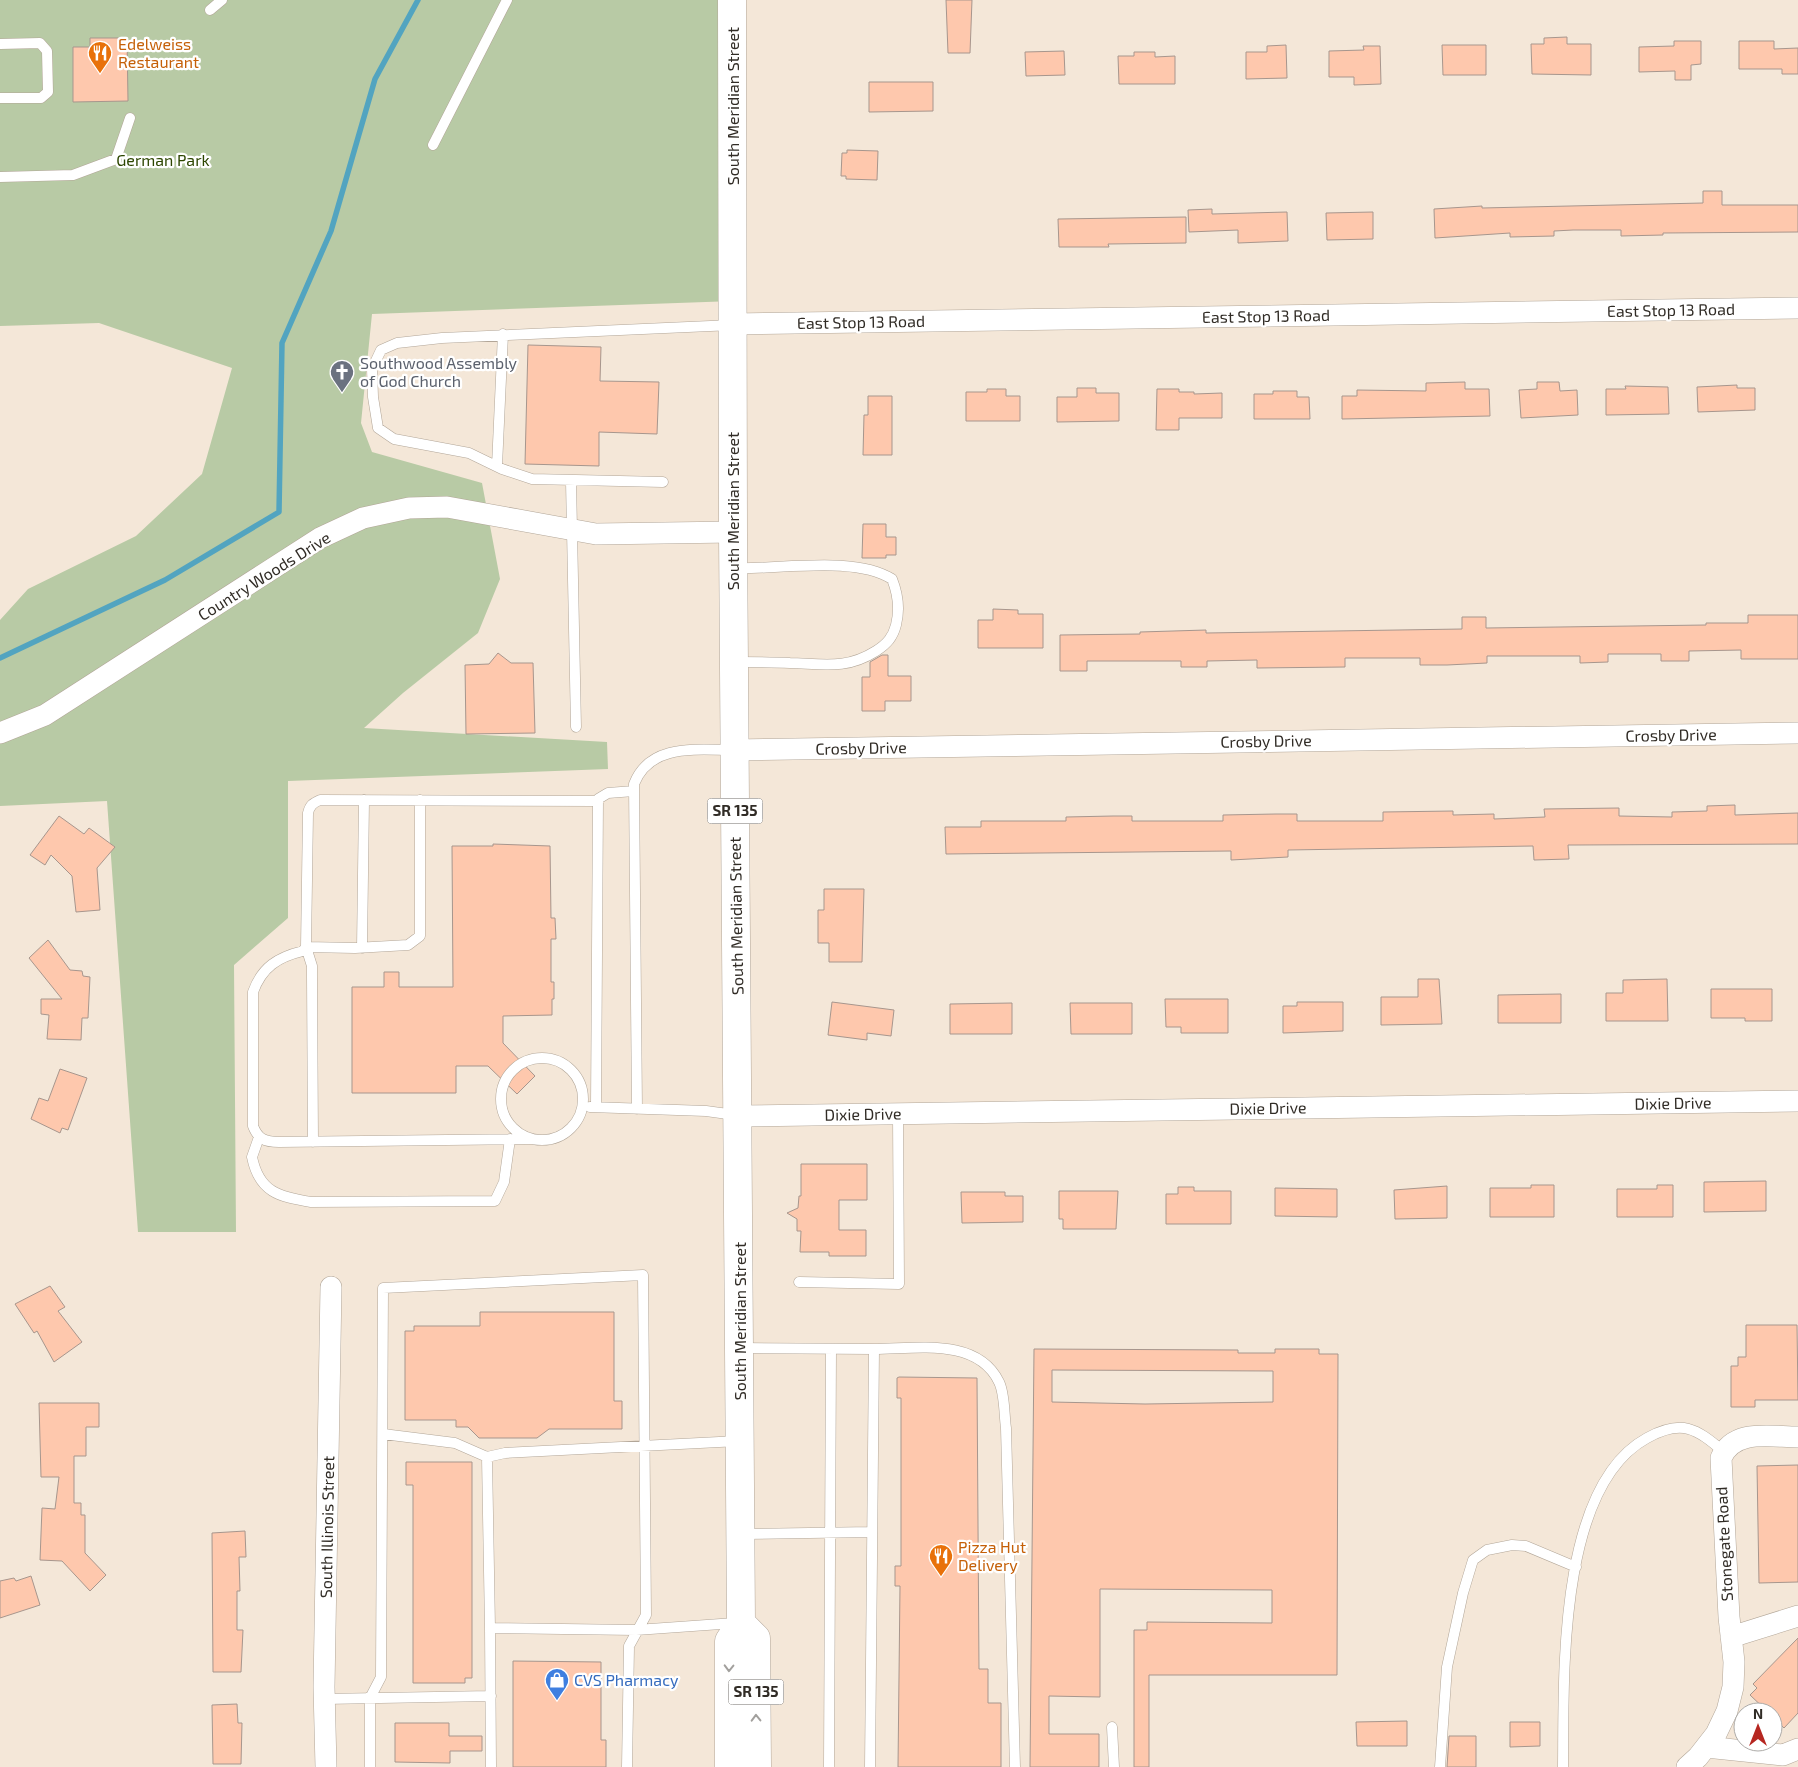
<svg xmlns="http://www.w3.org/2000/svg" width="1798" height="1767" font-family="'Exo 2',sans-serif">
  <rect width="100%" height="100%" fill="#f4e7d8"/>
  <path fill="#b8caa5" d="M 0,0 L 733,0 L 734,301 L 372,314 L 361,423 L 372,452 L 482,483 L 500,579 L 478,633 L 403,693 L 364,728 L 607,742 L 608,769 L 288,781 L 288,918 L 234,965 L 236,1232 L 138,1232 L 107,801 L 0,806 L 0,620 L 28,589 L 136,536 L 202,474 L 232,368 L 99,323 L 0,326 Z"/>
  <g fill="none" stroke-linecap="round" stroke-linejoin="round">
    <path stroke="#52a4c0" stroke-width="5.5" d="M 0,658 L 165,580 L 279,512 L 282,343 L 331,231 L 375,79 L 418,0"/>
  </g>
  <path fill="#fec8ad" stroke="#a7968d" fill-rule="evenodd" d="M 946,0 L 972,0 L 970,53 L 948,53 Z
    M 1567,37 L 1567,44 L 1591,44 L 1591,75 L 1532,74 L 1531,44 L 1544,44 L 1544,38 Z
    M 90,38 L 127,38 L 128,101 L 73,102 L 73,47 L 90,47 Z
    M 1674,41 L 1701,41 L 1701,64 L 1691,65 L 1691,80 L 1675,80 L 1675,71 L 1639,72 L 1639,47 L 1674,46 Z
    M 1739,41 L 1774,41 L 1774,49 L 1798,48 L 1798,74 L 1782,74 L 1782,69 L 1739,69 Z
    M 1286,45 L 1287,78 L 1246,79 L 1246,52 L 1267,52 L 1267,46 Z
    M 1442,45 L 1486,45 L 1486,75 L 1443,75 Z
    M 1363,46 L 1380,46 L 1381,84 L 1354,85 L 1354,77 L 1329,77 L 1329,51 L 1364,50 Z
    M 1064,51 L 1065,75 L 1026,76 L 1025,52 Z
    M 1134,52 L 1155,52 L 1155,57 L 1175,56 L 1175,84 L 1119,84 L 1118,56 L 1134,56 Z
    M 869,82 L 933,82 L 933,111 L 869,112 Z
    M 847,150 L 878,151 L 877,180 L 846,179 L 846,176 L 841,176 L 842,153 L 847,153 Z
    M 1703,191 L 1722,191 L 1722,205 L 1798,205 L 1798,232 L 1663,233 L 1663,235 L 1621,236 L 1621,230 L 1573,230 L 1554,231 L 1554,236 L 1510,237 L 1510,233 L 1435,238 L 1434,209 L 1482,206 L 1482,208 L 1703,203 Z
    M 1212,209 L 1212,214 L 1287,212 L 1288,241 L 1238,243 L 1238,230 L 1189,232 L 1188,210 Z
    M 1373,212 L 1373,239 L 1327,240 L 1326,213 Z
    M 1186,217 L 1186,243 L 1108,244 L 1109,247 L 1059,247 L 1058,219 Z
    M 528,345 L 601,347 L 600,381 L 659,382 L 657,434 L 599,432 L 599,466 L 525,464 Z
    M 1465,382 L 1465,389 L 1489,389 L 1490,416 L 1342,419 L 1342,396 L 1357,396 L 1357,390 L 1426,391 L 1426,383 Z
    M 1537,382 L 1559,382 L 1560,391 L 1577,390 L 1578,415 L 1521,418 L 1519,390 L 1537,389 Z
    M 1737,385 L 1737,388 L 1755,388 L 1755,410 L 1698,412 L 1697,387 Z
    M 1625,386 L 1668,387 L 1669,414 L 1606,415 L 1606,389 L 1626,389 Z
    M 1077,388 L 1096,388 L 1096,393 L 1119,393 L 1119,421 L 1057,422 L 1057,397 L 1077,397 Z
    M 987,389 L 1006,389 L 1006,396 L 1020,396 L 1020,421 L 966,421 L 966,392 L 987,392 Z
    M 1157,389 L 1179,389 L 1179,392 L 1194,392 L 1194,394 L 1222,393 L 1222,418 L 1179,418 L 1179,430 L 1156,430 Z
    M 1273,391 L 1297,391 L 1297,397 L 1309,397 L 1310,419 L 1254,419 L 1254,394 L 1273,394 Z
    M 868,396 L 892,396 L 892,455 L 863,455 L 864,415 L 868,415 Z
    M 863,524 L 886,524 L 886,537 L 896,537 L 896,555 L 886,555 L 886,558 L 862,558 Z
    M 993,609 L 1018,610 L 1018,614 L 1043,614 L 1043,648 L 978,648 L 978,620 L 993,620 Z
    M 1748,615 L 1798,615 L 1798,659 L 1741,659 L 1741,650 L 1689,651 L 1689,661 L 1661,661 L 1661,654 L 1608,654 L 1608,662 L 1580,663 L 1580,656 L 1487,656 L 1487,663 L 1447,665 L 1420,665 L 1420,658 L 1345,658 L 1345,667 L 1257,668 L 1257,660 L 1207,661 L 1207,667 L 1181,667 L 1181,661 L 1087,661 L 1087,671 L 1060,671 L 1060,635 L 1140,634 L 1140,632 L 1206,630 L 1206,633 L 1462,629 L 1462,617 L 1486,617 L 1486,628 L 1706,625 L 1706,623 L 1748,623 Z
    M 498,653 L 511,663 L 533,663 L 535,733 L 466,734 L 465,665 L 489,664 Z
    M 882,655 L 888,655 L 888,676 L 911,676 L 911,701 L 885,701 L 885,711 L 862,711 L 862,677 L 870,677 L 870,662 Z
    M 1735,805 L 1735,815 L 1798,813 L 1798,844 L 1574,845 L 1568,845 L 1569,859 L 1534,860 L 1533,846 L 1288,850 L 1288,857 L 1231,860 L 1231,851 L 946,854 L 945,827 L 981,827 L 981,821 L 1066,821 L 1066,817 L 1113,816 L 1132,816 L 1132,821 L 1223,821 L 1223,815 L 1276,814 L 1297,814 L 1297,821 L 1383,821 L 1383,812 L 1453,811 L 1453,815 L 1494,814 L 1494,819 L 1545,817 L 1544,809 L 1619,808 L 1619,816 L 1672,817 L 1672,812 L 1707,811 L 1707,806 Z
    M 59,816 L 84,834 L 89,828 L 115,847 L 97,868 L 100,910 L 76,912 L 72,876 L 51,855 L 45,865 L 30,855 Z
    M 493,844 L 550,846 L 551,918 L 555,918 L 556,939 L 551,939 L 551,982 L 554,982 L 554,999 L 552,999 L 552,1015 L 503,1016 L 503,1043 L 535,1076 L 517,1094 L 488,1066 L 456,1066 L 456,1093 L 352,1093 L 352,987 L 384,987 L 384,972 L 399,972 L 399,987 L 453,987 L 452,846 L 493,846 Z
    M 824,889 L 864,889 L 862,962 L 829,962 L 829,943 L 818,943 L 818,910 L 824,910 Z
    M 48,940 L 70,970 L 82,971 L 83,976 L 90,977 L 88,1018 L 82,1018 L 81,1040 L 47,1039 L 49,1015 L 41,1014 L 41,999 L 62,999 L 29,958 Z
    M 1418,979 L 1439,979 L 1442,1024 L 1381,1025 L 1381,997 L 1418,997 Z
    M 1667,979 L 1668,1021 L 1606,1021 L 1606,993 L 1623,993 L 1623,980 Z
    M 1711,989 L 1772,989 L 1772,1021 L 1745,1021 L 1745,1018 L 1711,1018 Z
    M 1561,994 L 1561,1023 L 1498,1023 L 1498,995 Z
    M 1165,999 L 1228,999 L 1228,1033 L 1181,1033 L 1181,1027 L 1166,1027 Z
    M 832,1002 L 894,1010 L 891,1036 L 867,1033 L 867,1040 L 828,1035 Z
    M 1297,1002 L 1343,1002 L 1343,1031 L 1283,1033 L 1283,1006 L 1297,1006 Z
    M 1012,1003 L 1012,1034 L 950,1034 L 950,1004 Z
    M 1070,1003 L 1132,1003 L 1132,1034 L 1071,1034 Z
    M 60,1069 L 87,1078 L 68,1130 L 62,1128 L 60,1133 L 31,1119 L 39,1098 L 48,1101 Z
    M 801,1164 L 867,1164 L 867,1200 L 839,1200 L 839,1230 L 866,1230 L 866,1256 L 829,1256 L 829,1252 L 800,1252 L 801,1231 L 797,1231 L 797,1219 L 787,1213 L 798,1208 L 799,1196 L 801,1196 Z
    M 1766,1181 L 1766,1211 L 1704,1212 L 1704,1182 Z
    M 1531,1185 L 1554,1185 L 1554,1217 L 1490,1217 L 1490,1188 L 1531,1188 Z
    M 1657,1185 L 1673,1185 L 1673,1217 L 1617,1217 L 1617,1189 L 1657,1189 Z
    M 1447,1186 L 1447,1218 L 1395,1219 L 1394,1190 Z
    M 1178,1187 L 1194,1187 L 1194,1191 L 1231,1191 L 1231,1224 L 1166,1224 L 1166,1194 L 1178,1194 Z
    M 1275,1188 L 1337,1189 L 1337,1217 L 1275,1216 Z
    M 1059,1191 L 1118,1191 L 1116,1229 L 1063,1229 L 1063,1219 L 1059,1219 Z
    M 961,1192 L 1005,1192 L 1005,1196 L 1023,1196 L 1023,1222 L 962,1223 Z
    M 50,1286 L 65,1307 L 58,1311 L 82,1342 L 54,1362 L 37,1331 L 34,1333 L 15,1304 Z
    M 480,1312 L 614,1312 L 614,1401 L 622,1401 L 622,1429 L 549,1429 L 537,1438 L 479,1438 L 468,1427 L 456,1427 L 456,1420 L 405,1420 L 405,1331 L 414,1331 L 414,1326 L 480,1326 Z
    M 1746,1325 L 1797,1325 L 1798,1400 L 1755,1400 L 1755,1407 L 1731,1407 L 1731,1366 L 1738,1366 L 1738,1357 L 1746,1357 Z
    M 1034,1349 L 1238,1350 L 1238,1353 L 1275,1353 L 1275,1349 L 1319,1349 L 1319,1354 L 1338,1354 L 1337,1675 L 1149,1675 L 1149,1767 L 1134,1767 L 1134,1630 L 1147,1630 L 1147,1622 L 1272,1623 L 1272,1590 L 1100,1589 L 1100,1697 L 1049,1696 L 1049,1734 L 1099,1734 L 1099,1767 L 1030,1767 ZM 1052,1370 L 1273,1371 L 1273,1402 L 1145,1404 L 1052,1402 Z
    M 899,1377 L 977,1378 L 979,1669 L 988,1669 L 988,1703 L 1001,1703 L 1001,1767 L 898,1767 L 900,1586 L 895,1586 L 895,1566 L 901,1566 L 901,1398 L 897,1398 L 897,1378 Z
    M 39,1403 L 99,1403 L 99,1427 L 86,1427 L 86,1456 L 74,1456 L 74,1503 L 81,1503 L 81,1515 L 85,1515 L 85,1553 L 106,1575 L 90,1591 L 62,1561 L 40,1560 L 42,1508 L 55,1509 L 59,1477 L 41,1477 Z
    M 406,1462 L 472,1462 L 472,1678 L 465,1678 L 465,1683 L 413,1683 L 413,1485 L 406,1485 Z
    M 1798,1465 L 1798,1582 L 1759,1583 L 1757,1466 Z
    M 245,1531 L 246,1557 L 239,1557 L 240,1591 L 237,1591 L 237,1630 L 243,1630 L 241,1672 L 213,1672 L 212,1533 Z
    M 31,1576 L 40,1605 L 0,1618 L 0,1581 L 14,1578 L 16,1581 Z
    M 1798,1638 L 1798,1713 L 1784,1728 L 1773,1717 L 1773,1712 L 1768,1712 L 1750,1695 L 1757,1688 L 1753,1684 Z
    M 513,1661 L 601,1662 L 601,1740 L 606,1740 L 606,1767 L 513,1767 Z
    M 237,1704 L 238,1723 L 242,1723 L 241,1764 L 213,1764 L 212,1705 Z
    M 1407,1721 L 1407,1746 L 1357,1746 L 1356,1722 Z
    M 1510,1722 L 1540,1722 L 1540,1746 L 1510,1747 Z
    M 395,1723 L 449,1723 L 449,1736 L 482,1736 L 482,1751 L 450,1751 L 450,1763 L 395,1762 Z
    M 1449,1736 L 1476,1736 L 1476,1767 L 1447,1767 Z"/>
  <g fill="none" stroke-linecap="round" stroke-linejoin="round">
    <g stroke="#b2a698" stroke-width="11">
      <path id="lane" d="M 210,10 L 222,0
        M 0,44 L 40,43 L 47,51 L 48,92 L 41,98 L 0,98
        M 433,145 L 507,0
        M 0,177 L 73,175 L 116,159 L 130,118
        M 497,466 L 503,334
        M 571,481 L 576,727
        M 663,482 L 532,479 L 502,469 L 469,453 L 394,439 L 378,428 L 373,397 L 372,369 L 381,350 L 397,343 L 442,338 L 733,325
        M 734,568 C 778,570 854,555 892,579 C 898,594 900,609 896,625 C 893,637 887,644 876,651 C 846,670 823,664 790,663 C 772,662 754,662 735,662
        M 362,948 L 364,800
        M501 1099a41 41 0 1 1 82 0a41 41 0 1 1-82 0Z
        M 590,1107 L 706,1111 L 735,1115
        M 596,1107 L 598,799 L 608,793 L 634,791
        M 637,1109 L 634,784 C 650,743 697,750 733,750
        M 259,1137 L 252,1157 C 259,1192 279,1197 311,1202 L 495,1201 L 504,1182 L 510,1139
        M 531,1139 L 279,1142 C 265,1142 258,1139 253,1126 L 253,992 C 262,967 278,957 303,951 L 306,947 L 308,813 C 310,805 313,803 320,800 L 598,801
        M 313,1142 L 312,976 L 312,966 L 306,947 L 355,948 L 408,945 L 420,936 L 420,800
        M 799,1282 L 899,1284 L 898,1114
        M 741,1348 L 874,1349 L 870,1767
        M 874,1349 C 916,1349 977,1337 999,1382 C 1005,1394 1004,1415 1006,1428 L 1015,1767
        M 383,1434 L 455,1443 L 487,1457
        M 741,1534 L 872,1532
        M 490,1628 L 487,1457 L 505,1453 L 739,1441
        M 324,1699 L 491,1696
        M 1112,1727 L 1114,1767
        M 370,1767 L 370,1698 L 381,1677 L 383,1288 L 643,1275 L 646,1615 L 629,1646 L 627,1767
        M 491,1767 L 490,1628 L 636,1630 L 735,1623
        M 829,1767 L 831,1349
        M 1440,1767 L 1447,1667 L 1463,1593 L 1473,1560 L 1487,1550 L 1512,1545 L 1526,1546 L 1576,1567
        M 1563,1767 C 1564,1678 1557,1487 1647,1438 C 1682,1419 1696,1428 1724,1452"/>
    </g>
    <g stroke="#b2a698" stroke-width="22">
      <path id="street" d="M 734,324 L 1798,308
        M 0,733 L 45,715 L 320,538 L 363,518 L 409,508 L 447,507 L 596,534 L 733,532
        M 734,750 L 1798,733
        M 739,1116 L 1798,1101
        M 1731,1637 L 1798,1616
        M 1706,1747 L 1783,1755 L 1798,1749
        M 326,1767 L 324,1687 L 331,1287
        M 1687,1767 L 1698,1757 L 1716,1734 L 1727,1711 L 1733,1687 L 1734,1662 L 1729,1617 L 1721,1458 C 1734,1428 1771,1437 1798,1437"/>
    </g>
    <g stroke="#b2a698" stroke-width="29">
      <path id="primary" d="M 741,1623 L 756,1638 L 757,1767
        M 729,1767 L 729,1641 L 741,1623 L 733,532 L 732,0"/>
    </g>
    <use href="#lane" stroke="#fff" stroke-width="10"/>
    <use href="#street" stroke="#fff" stroke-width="21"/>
    <use href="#primary" stroke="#fff" stroke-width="28"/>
  </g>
  <defs><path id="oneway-chevron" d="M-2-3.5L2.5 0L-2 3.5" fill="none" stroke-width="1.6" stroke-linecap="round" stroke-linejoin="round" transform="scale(1.25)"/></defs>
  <g stroke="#a2a09d">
    <use href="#oneway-chevron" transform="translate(729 1668) rotate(91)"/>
    <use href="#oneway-chevron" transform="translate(756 1718) rotate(-91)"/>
  </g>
  <defs>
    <g id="restaurant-pin" transform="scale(1.25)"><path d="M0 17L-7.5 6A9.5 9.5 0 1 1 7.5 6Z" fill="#e8710a" stroke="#fff"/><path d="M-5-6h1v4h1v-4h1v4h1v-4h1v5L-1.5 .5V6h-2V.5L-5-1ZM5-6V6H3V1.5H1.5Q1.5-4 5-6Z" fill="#fff"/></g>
    <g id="church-pin" transform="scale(1.25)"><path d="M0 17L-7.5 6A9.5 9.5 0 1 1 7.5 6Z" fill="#6b7280" stroke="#fff"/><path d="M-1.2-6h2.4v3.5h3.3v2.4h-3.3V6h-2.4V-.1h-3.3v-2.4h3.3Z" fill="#fff"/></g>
    <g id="shop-pin" transform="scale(1.25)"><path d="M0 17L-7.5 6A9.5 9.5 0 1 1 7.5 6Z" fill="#3f7fe0" stroke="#fff"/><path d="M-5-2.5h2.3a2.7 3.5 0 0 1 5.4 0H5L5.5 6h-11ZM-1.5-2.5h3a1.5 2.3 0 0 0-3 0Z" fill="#fff"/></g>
  </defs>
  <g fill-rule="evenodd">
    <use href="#restaurant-pin" x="100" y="53"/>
    <use href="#church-pin" x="342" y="372"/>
    <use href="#restaurant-pin" x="941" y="1556"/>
    <use href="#shop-pin" x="557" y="1680"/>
  </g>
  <g text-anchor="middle" stroke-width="4.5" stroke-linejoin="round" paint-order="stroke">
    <g fill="#fff" stroke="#6f6b67" stroke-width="1">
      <rect x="707.5" y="798.5" width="55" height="25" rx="4"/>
      <rect x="728.5" y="1679.5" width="55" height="25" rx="4"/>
    </g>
    <g font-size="15" font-weight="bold" fill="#312c26">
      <text x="735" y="816">SR 135</text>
      <text x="756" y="1697">SR 135</text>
    </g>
    <g font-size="16" fill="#c56008" stroke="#fff" text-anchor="start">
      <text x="118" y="50">Edelweiss<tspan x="118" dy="18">Restaurant</tspan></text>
      <text x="958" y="1553">Pizza Hut<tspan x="958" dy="18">Delivery</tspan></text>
    </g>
    <g font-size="16" fill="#312c26" stroke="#fff">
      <text transform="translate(733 106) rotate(-90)" y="6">South Meridian Street</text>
      <text transform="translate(1671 310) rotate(-1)" y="6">East Stop 13 Road</text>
      <text transform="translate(1266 316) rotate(-1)" y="6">East Stop 13 Road</text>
      <text transform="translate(861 322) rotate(-1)" y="6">East Stop 13 Road</text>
      <text transform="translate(733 511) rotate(-90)" y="6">South Meridian Street</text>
      <text transform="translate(264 576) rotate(-32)" y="6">Country Woods Drive</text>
      <text transform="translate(1671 735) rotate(-1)" y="6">Crosby Drive</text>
      <text transform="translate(1266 741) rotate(-1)" y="6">Crosby Drive</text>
      <text transform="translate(861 748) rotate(-1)" y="6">Crosby Drive</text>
      <text transform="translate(736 916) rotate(-91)" y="6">South Meridian Street</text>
      <text transform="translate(1673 1103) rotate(-1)" y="6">Dixie Drive</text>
      <text transform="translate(1268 1108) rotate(-1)" y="6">Dixie Drive</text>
      <text transform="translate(863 1114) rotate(-1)" y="6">Dixie Drive</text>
      <text transform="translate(740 1321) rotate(-90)" y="6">South Meridian Street</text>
      <text transform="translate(327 1527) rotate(-89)" y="6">South Illinois Street</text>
      <text transform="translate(1724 1544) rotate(-93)" y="6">Stonegate Road</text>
    </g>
    <g font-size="16" fill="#2d4600" stroke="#fff">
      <text x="163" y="166">German Park</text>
    </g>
    <g font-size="16" fill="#5b616d" stroke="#fff" text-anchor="start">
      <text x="360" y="369">Southwood Assembly<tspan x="360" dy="18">of God Church</tspan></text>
    </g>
    <g font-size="16" fill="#366cbe" stroke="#fff" text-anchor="start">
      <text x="574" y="1686">CVS Pharmacy</text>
    </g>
  </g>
  <g transform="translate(1758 1727)"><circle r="24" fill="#ffffff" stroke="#adaba8"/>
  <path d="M0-4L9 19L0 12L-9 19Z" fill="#b62721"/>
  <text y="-8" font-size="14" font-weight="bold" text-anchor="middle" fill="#312c26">N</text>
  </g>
</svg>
